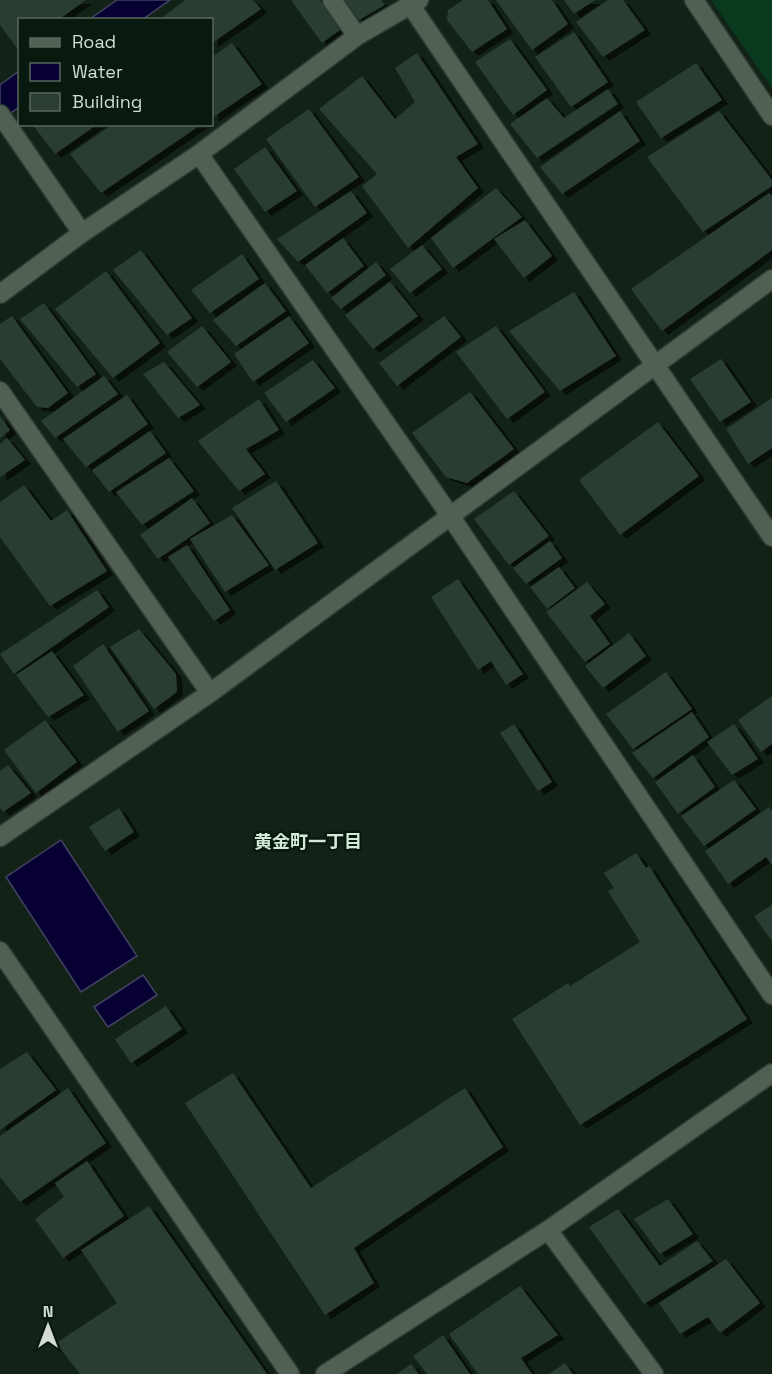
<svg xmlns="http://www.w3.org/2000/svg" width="772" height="1374" font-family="'Space Grotesk','Noto Sans JP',sans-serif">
  <defs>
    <filter id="shadow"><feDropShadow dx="6" dy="4" stdDeviation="0" flood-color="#0009"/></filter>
  </defs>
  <rect width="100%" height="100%" fill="#132217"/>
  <path fill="#093a1e" d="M 711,0 L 772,0 L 772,88 Z"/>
  <path fill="#070032" stroke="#444263" stroke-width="1.5" d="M 117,0 L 170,0 L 143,19 L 90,19 Z
    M 19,71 L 19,107 L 0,121 L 0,85 Z
    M 61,840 L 137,956 L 81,992 L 6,877 Z
    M 143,975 L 157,995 L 108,1027 L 94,1007 Z"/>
  <path fill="#2c3d31" filter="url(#shadow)" d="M 0,0 L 86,0 L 58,20 L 20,20 L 20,46 L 17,48 L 0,25 Z
    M 185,0 L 253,0 L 261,9 L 212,43 L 212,20 L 159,20 Z
    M 291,0 L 320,0 L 340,30 L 322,43 Z
    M 343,0 L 381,0 L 385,5 L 359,20 Z
    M 463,0 L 488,0 L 507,29 L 472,52 L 447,20 L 448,10 Z
    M 496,0 L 552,0 L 568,24 L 532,50 Z
    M 564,0 L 595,0 L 574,14 Z
    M 608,0 L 623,0 L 645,30 L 603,57 L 576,22 Z
    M 574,32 L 608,82 L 571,107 L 535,57 Z
    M 510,39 L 547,90 L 513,115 L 475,62 Z
    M 232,43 L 262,84 L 212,118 L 212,57 Z
    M 417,53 L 478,144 L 456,157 L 478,188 L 408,248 L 362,186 L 377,174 L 319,109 L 362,76 L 395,119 L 415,102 L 395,68 Z
    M 696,63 L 722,100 L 661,138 L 636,102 Z
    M 608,89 L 618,104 L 537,158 L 510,124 L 547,98 L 564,118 Z
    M 309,109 L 359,177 L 315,207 L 266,139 Z
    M 620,111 L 640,141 L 562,194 L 540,167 Z
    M 719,111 L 772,180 L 772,186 L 703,232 L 647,157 Z
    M 32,124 L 98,124 L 55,154 Z
    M 113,124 L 202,124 L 101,193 L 70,154 Z
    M 265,147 L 297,191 L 265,212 L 234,169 Z
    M 496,188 L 522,217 L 453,268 L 431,238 Z
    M 351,191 L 367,213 L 298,262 L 277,239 Z
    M 769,193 L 772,196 L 772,250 L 662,331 L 631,289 Z
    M 525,220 L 552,256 L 524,278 L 494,239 Z
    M 343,238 L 364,266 L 327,293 L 305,265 Z
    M 422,245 L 442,269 L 410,293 L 390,269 Z
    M 141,250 L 192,318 L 167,335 L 113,270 Z
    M 242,254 L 259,279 L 210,313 L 191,290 Z
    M 376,262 L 386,275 L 341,309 L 331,298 Z
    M 106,271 L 160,343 L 113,378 L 55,309 Z
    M 390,282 L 418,316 L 373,349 L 345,315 Z
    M 265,283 L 286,311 L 236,346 L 213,320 Z
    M 574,292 L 616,356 L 560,391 L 509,331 Z
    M 44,303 L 96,374 L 77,387 L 20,319 Z
    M 12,316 L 68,393 L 48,408 L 37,407 L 0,359 L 0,324 Z
    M 289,316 L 309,343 L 253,382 L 234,354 Z
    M 444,316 L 461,337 L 397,386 L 379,363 Z
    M 202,326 L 231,362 L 197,387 L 167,352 Z
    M 496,326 L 545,392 L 507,419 L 456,352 Z
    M 721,359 L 751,402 L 720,422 L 690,379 Z
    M 313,360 L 335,388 L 286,422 L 264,393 Z
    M 164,362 L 200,405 L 178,418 L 143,374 Z
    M 104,376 L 118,394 L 55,438 L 41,421 Z
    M 470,392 L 514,449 L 467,483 L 446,477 L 412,433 Z
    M 127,395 L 148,424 L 86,467 L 63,439 Z
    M 772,398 L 772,448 L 748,464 L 726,429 Z
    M 259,399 L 279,430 L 246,449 L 265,474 L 239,491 L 198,441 Z
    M 0,416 L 10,430 L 0,438 Z
    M 658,422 L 699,476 L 620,535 L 579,480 Z
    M 150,431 L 166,453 L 109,492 L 92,470 Z
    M 7,438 L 25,460 L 0,477 L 0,444 Z
    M 169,458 L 194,491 L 142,525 L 116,492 Z
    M 276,481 L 318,543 L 275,570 L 232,508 Z
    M 24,485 L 51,521 L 67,510 L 107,571 L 50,606 L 0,537 L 0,502 Z
    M 514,491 L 549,536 L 509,565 L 474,519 Z
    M 192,498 L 210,523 L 158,559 L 140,535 Z
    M 232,515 L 269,565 L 225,592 L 190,539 Z
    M 550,541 L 562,558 L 526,584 L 513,568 Z
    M 187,545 L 230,610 L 214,621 L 168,557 Z
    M 559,567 L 575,588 L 547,609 L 530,587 Z
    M 458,579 L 523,674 L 506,685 L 491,661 L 478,670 L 431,597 Z
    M 587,582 L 605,604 L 590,616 L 610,644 L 585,662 L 546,612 Z
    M 97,590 L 109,607 L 14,674 L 0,654 Z
    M 139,629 L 176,674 L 177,692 L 154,709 L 110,647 Z
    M 629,633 L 646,656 L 603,688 L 585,666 Z
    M 103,644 L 149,711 L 118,732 L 73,666 Z
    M 52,651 L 84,695 L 48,717 L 16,675 Z
    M 666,672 L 692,709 L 633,749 L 606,714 Z
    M 772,696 L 772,744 L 761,752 L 738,720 Z
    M 692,712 L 709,737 L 653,778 L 632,753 Z
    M 45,720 L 77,762 L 36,793 L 4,750 Z
    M 514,724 L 552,782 L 538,791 L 500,733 Z
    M 734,724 L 758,759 L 732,775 L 707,742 Z
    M 693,755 L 715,787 L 678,814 L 655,782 Z
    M 8,765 L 31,793 L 3,812 L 0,808 L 0,771 Z
    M 734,780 L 756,809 L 704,846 L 681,816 Z
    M 769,807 L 772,811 L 772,865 L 766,857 L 728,884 L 705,851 Z
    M 119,808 L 134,832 L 105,851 L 89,827 Z
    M 636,853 L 646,868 L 649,866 L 747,1019 L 580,1125 L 512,1019 L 568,983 L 570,986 L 640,942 L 608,891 L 614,888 L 604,873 Z
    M 772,905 L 772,941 L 754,916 Z
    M 166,1006 L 182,1029 L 131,1063 L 115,1039 Z
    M 27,1052 L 56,1090 L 0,1130 L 0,1069 Z
    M 233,1073 L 311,1188 L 465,1088 L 503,1147 L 354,1248 L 374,1283 L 325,1315 L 185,1103 Z
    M 68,1088 L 106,1143 L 20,1202 L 0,1177 L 0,1136 Z
    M 87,1161 L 124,1216 L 63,1258 L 35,1219 L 64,1197 L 55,1183 Z
    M 668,1199 L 693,1234 L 660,1254 L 634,1219 Z
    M 149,1206 L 267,1374 L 80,1374 L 56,1343 L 117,1303 L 81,1250 Z
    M 618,1209 L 660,1266 L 697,1241 L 713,1261 L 644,1304 L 589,1227 Z
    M 726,1259 L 760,1303 L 720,1333 L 708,1317 L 680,1334 L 659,1303 Z
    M 520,1286 L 558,1335 L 521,1358 L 532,1374 L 478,1374 L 449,1334 Z
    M 443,1335 L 470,1374 L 427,1374 L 413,1356 Z
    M 565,1363 L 573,1374 L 549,1374 Z
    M 411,1364 L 419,1374 L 397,1374 Z"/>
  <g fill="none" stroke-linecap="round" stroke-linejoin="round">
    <g stroke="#2f3a32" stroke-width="21">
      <path id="minor" d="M 332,0 L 357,36
        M 694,0 L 772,116
        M 411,6 L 772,537
        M 0,114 L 82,233
        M 199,154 L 451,517 L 772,995
        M 0,294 L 82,233 L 199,154 L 357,36 L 419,0
        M 0,391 L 210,693
        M 0,837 L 210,693 L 772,279
        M 0,951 L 290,1374
        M 548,1230 L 654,1374
        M 325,1374 L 548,1230 L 772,1073"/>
    </g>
    <use href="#minor" stroke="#506154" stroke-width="18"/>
  </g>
  <g text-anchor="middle" stroke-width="5" stroke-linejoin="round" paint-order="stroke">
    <g font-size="18" font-weight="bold" fill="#d3e8d8" stroke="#09190e">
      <text x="308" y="848">黄金町一丁目</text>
    </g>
  </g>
  <rect x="18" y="18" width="195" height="108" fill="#09190e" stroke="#59675e" stroke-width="1.5"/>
  <rect x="30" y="38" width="30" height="9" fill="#506154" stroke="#59675e" stroke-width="1.5"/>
  <text x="72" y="48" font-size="18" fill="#d2dcd5">Road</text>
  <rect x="30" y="63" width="30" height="18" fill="#070032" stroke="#59675e" stroke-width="1.5"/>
  <text x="72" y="78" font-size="18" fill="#d2dcd5">Water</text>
  <rect x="30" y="93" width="30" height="18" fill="#2c3d31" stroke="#59675e" stroke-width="1.5"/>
  <text x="72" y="108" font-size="18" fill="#d2dcd5">Building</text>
  <g transform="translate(48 1326)" stroke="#09190e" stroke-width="4.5" paint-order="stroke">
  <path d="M0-4.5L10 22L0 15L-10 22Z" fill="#d2dcd5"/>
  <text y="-9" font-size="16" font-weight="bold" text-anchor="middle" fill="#d2dcd5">N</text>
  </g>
</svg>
